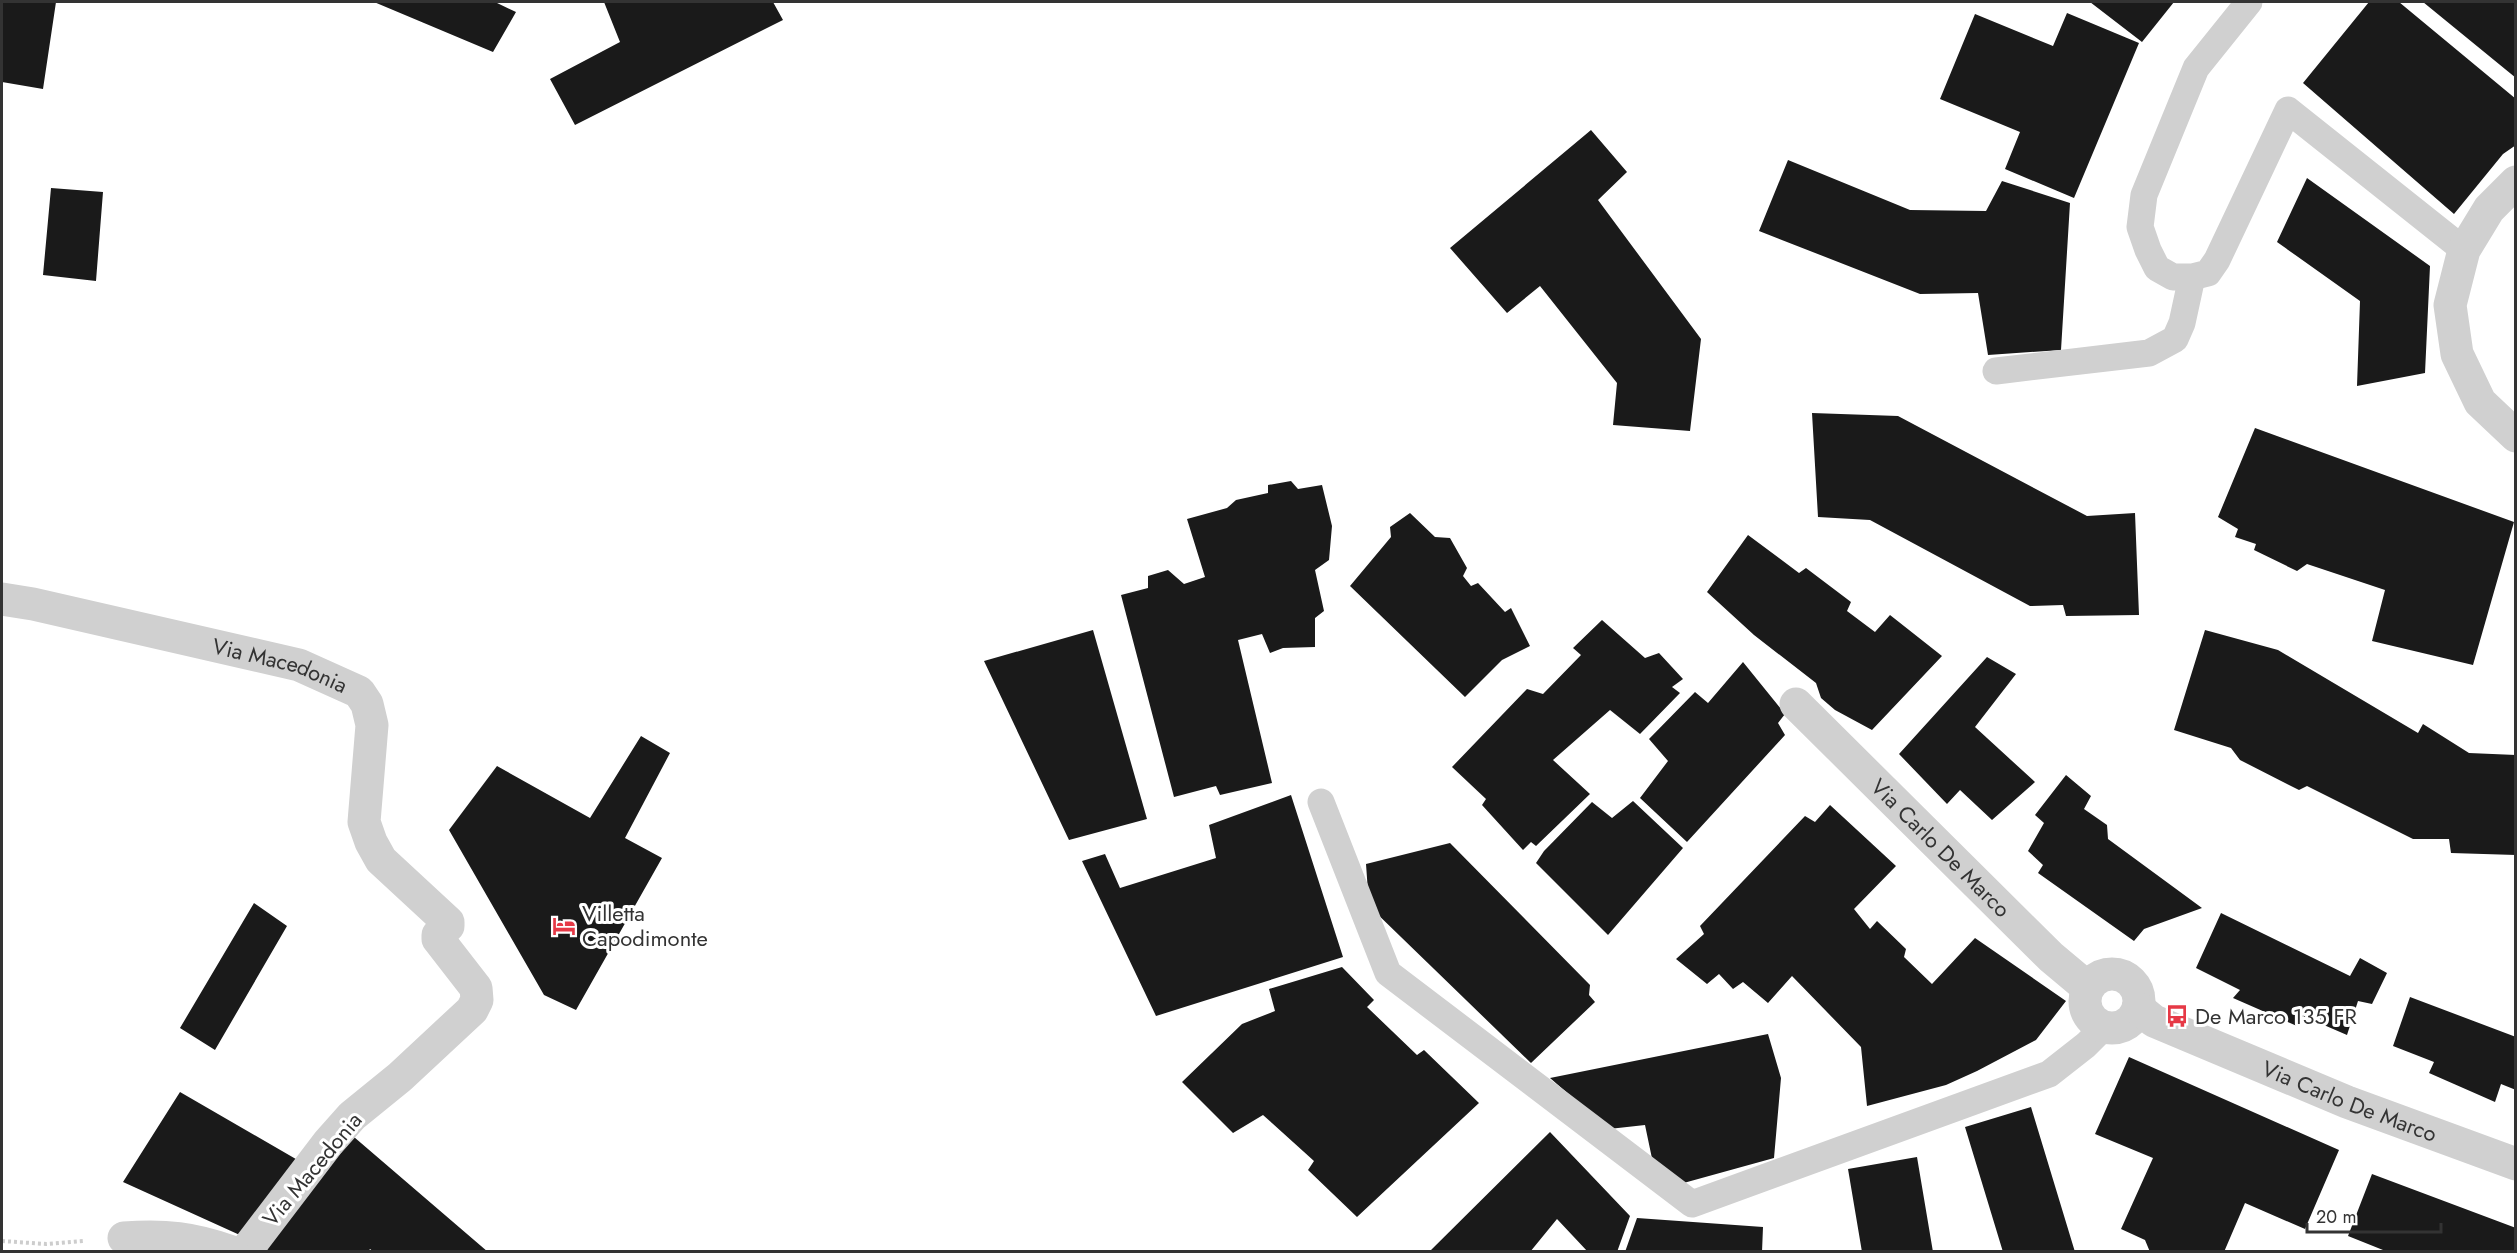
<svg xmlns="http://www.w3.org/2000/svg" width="2517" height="1253" font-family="Jost,sans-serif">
  <rect width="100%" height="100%" fill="#fff"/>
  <path fill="#1a1a1a" d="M 2,2 L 56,2 L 43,89 L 2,82 Z
    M 374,2 L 495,2 L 516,12 L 493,52 Z
    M 604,2 L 773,2 L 783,20 L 575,125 L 550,79 L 620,42 Z
    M 2090,2 L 2174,2 L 2142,42 Z
    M 2369,2 L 2399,2 L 2516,99 L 2516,145 L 2503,154 L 2454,214 L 2303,83 Z
    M 2423,2 L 2516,2 L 2516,78 Z
    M 2067,13 L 2139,43 L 2074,198 L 2005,169 L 2020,132 L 1940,99 L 1975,14 L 2053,46 Z
    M 1591,130 L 1627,172 L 1598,200 L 1701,339 L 1690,431 L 1613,425 L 1617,383 L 1540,286 L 1507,313 L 1450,248 Z
    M 1788,160 L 1910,210 L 1986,211 L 2002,181 L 2070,203 L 2061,350 L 1988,355 L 1978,293 L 1920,294 L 1759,231 Z
    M 2307,178 L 2430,266 L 2425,373 L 2357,386 L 2360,301 L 2277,242 Z
    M 51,188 L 103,192 L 96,281 L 43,275 Z
    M 1812,413 L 1898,416 L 2087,516 L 2135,513 L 2139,615 L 2066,616 L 2063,605 L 2030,606 L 1870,520 L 1818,517 Z
    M 2255,428 L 2514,522 L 2473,665 L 2372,641 L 2385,590 L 2307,564 L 2297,571 L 2254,550 L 2256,544 L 2235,537 L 2238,529 L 2218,517 Z
    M 1291,481 L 1298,489 L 1322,485 L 1332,526 L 1329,560 L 1315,570 L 1324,611 L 1315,618 L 1315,647 L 1283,648 L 1270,653 L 1262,634 L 1238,640 L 1272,783 L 1220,795 L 1216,786 L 1174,797 L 1121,595 L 1148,588 L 1148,576 L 1168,570 L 1184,584 L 1205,577 L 1187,519 L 1227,508 L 1236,500 L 1268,493 L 1268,485 Z
    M 1410,513 L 1435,537 L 1450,538 L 1467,568 L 1463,576 L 1471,586 L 1478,583 L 1505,612 L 1511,608 L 1530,646 L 1502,660 L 1465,697 L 1350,586 L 1391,537 L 1390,527 Z
    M 1748,535 L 1799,573 L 1806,568 L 1851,602 L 1847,611 L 1875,632 L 1890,615 L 1942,656 L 1872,730 L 1835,710 L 1821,698 L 1816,683 L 1754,635 L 1707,592 Z
    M 1602,620 L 1645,658 L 1659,653 L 1683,679 L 1672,687 L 1680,693 L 1640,734 L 1610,710 L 1553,760 L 1590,794 L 1536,846 L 1531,842 L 1523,850 L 1482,805 L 1486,799 L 1452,767 L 1527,689 L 1543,694 L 1581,655 L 1573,648 Z
    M 1093,630 L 1147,819 L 1069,840 L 984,661 Z
    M 2205,630 L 2278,650 L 2418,733 L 2423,724 L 2469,753 L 2516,755 L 2516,855 L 2451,853 L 2449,839 L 2413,839 L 2307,786 L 2299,790 L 2240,760 L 2231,748 L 2174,730 Z
    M 1987,657 L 2016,674 L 1975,727 L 2035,782 L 1992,820 L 1960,790 L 1947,804 L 1899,754 Z
    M 1743,662 L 1785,714 L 1778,723 L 1785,735 L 1687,842 L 1640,798 L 1668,761 L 1649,739 L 1695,692 L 1708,703 Z
    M 641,736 L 670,753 L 625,838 L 662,858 L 576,1010 L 544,995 L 449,830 L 497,766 L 590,818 Z
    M 2066,775 L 2091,796 L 2084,809 L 2107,825 L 2108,839 L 2202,908 L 2144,929 L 2134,941 L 2038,873 L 2043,865 L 2028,851 L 2044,823 L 2035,815 Z
    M 1291,795 L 1343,957 L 1156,1016 L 1082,861 L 1105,854 L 1120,888 L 1216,858 L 1209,825 Z
    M 1633,801 L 1683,848 L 1608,935 L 1536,863 L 1544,851 L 1592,802 L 1612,818 Z
    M 1830,805 L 1896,866 L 1854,909 L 1870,929 L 1877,921 L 1906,949 L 1904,957 L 1932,984 L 1975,938 L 2066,1001 L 2036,1040 L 1977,1071 L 1946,1085 L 1867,1106 L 1861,1047 L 1792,976 L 1768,1003 L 1743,982 L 1733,989 L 1719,974 L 1707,984 L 1676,959 L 1704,934 L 1700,926 L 1805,816 L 1815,822 Z
    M 1450,843 L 1590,985 L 1589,995 L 1595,1002 L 1531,1063 L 1369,906 L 1366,864 Z
    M 254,903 L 287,926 L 215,1050 L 180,1028 Z
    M 2221,913 L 2350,976 L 2360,958 L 2387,973 L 2372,1004 L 2358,1001 L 2347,1035 L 2303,1016 L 2297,1026 L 2233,998 L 2240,990 L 2196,968 Z
    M 1342,967 L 1374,1000 L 1367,1007 L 1417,1055 L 1424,1050 L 1479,1103 L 1357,1217 L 1308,1170 L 1314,1161 L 1263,1115 L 1233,1133 L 1182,1082 L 1242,1024 L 1275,1011 L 1269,989 Z
    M 2410,997 L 2516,1037 L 2516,1090 L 2501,1084 L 2495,1102 L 2429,1073 L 2434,1062 L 2393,1046 Z
    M 1768,1034 L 1781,1078 L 1774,1158 L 1680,1184 L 1654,1168 L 1645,1125 L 1609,1129 L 1550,1078 Z
    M 2129,1057 L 2339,1150 L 2305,1229 L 2245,1203 L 2224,1252 L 2150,1252 L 2145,1240 L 2121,1229 L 2153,1158 L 2095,1134 Z
    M 180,1092 L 301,1162 L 242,1236 L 123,1182 Z
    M 2031,1107 L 2075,1252 L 2003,1252 L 1965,1127 Z
    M 1550,1132 L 1630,1216 L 1617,1252 L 1588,1252 L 1557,1219 L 1530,1252 L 1429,1252 Z
    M 354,1137 L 488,1252 L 374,1252 L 370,1249 L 368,1252 L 270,1252 L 263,1246 Z
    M 1917,1157 L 1933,1252 L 1862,1252 L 1848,1169 Z
    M 2372,1174 L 2516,1228 L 2516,1252 L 2388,1252 L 2348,1236 Z
    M 1637,1218 L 1763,1227 L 1762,1252 L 1625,1252 Z"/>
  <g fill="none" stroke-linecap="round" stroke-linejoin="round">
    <path stroke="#cdcdcd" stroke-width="4" stroke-dasharray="3 3" stroke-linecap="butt" d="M 2,1241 L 46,1244 L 84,1241"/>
    <path stroke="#d0d0d0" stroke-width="27" d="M 2249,2 L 2196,68 L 2144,195 L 2140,227 L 2148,250 L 2157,268 L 2173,277 L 2192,277 L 2208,273 L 2217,260 L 2288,110 L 2464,250
      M 1996,371 L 2149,353 L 2175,339 L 2182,323 L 2192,277
      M 1321,802 L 1388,973 L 1692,1204 L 2049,1074 L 2086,1045 L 2104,1027"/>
    <g stroke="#d0d0d0" stroke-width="33">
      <path id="s1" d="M 2,599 L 33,604 L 299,665 L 359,692 L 367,704 L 372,725 L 364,822 L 371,842 L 381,860 L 448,922 L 448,926 L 438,935 L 438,939 L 476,988 L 477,1000 L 472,1010 L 400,1077 L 352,1116 L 328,1143 L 245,1252"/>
      <path id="s2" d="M 1796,704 L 2051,957 L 2088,988"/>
      <circle cx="2112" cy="1001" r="27"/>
      <path id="s3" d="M 2138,1008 L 2154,1021 L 2347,1102 L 2516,1164"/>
      <path d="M 124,1238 C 165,1235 193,1238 232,1252"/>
    </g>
    <path stroke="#d0d0d0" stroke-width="33" d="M 2516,182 L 2489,209 L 2464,250 L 2450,305 L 2457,354 L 2480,402 L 2516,436"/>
  </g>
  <defs>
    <g id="hotel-bare" transform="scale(1.8)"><path d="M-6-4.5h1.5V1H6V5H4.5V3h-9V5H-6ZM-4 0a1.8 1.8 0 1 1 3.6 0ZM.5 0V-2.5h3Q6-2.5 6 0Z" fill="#e63946" stroke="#fff" stroke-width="2.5" paint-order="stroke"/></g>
    <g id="bus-bare" transform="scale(1.8)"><path d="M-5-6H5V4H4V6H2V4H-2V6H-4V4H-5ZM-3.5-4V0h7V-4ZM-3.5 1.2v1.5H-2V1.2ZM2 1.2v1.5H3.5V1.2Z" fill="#e63946" stroke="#fff" stroke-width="2.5" paint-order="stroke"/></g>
  </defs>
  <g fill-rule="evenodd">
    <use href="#hotel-bare" x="564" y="926"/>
    <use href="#bus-bare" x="2177" y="1016"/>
  </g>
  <g text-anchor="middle" stroke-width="6" stroke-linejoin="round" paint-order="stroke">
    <g font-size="22" fill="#333" stroke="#fff">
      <text dy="8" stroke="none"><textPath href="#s1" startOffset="286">Via Macedonia</textPath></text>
      <text dy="8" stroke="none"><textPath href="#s2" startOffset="204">Via Carlo De Marco</textPath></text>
      <text dy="8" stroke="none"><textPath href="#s3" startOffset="232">Via Carlo De Marco</textPath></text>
      <text transform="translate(312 1169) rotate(-50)" y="8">Via Macedonia</text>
    </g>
    <g font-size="22" fill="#333" stroke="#fff" text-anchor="start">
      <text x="582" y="921">Villetta<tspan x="582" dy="25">Capodimonte</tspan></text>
      <text x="2195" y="1024">De Marco 135 FR</text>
    </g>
  </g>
  <rect width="2517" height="1253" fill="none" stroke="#333333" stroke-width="6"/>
  <path d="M2307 1223v9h134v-9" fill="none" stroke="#333333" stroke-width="3"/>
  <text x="2316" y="1223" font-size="18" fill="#333333" stroke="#ffffff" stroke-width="4.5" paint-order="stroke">20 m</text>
</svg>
